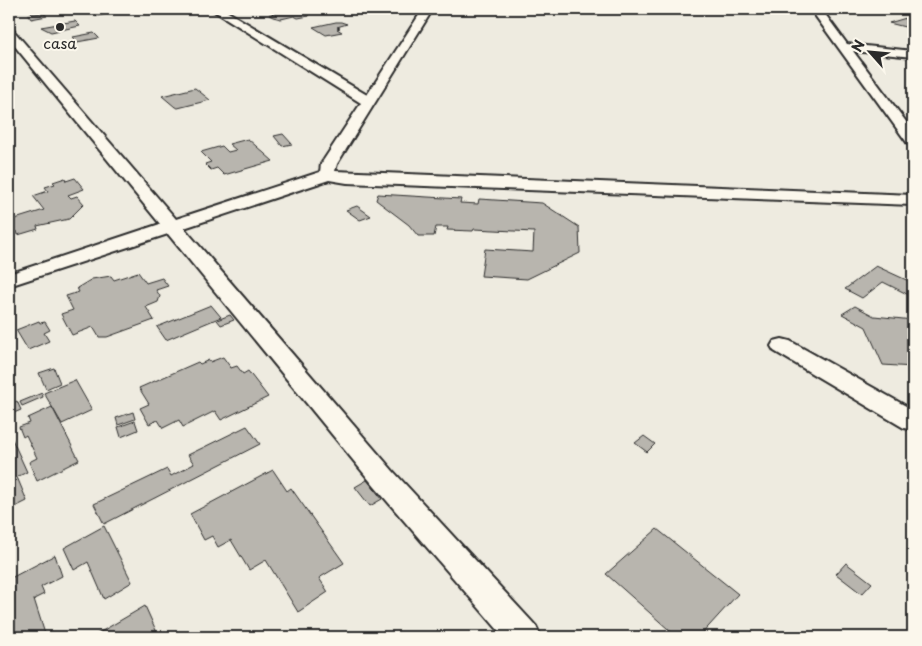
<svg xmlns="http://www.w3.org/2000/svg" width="922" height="646" font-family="'Playpen Sans',sans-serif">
  <rect width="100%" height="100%" fill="#eeebe0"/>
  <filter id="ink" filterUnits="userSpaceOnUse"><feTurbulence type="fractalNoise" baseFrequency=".02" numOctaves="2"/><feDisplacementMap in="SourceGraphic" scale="10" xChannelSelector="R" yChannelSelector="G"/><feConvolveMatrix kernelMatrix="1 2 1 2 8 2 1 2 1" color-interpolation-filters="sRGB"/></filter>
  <g filter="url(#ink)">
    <path fill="#b8b5ae" stroke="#2b2b2b" d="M 28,9 L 57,9 L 32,13 Z
      M 107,9 L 113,13 L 97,16 L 92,10 Z
      M 275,9 L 302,9 L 297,10 L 309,16 L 298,18 L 294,16 L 281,19 L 273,17 L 269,15 L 274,14 L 267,11 Z
      M 43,13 L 47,16 L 31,19 L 28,15 Z
      M 906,18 L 913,20 L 913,29 L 889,23 Z
      M 75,21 L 80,26 L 51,32 L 41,27 Z
      M 336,22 L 341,22 L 347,24 L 337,27 L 340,28 L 337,29 L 342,32 L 326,35 L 313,27 Z
      M 94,33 L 99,38 L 77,42 L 73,37 Z
      M 195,88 L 210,100 L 178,108 L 175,107 L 162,96 Z
      M 283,134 L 292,144 L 282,146 L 274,136 Z
      M 248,139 L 273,161 L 224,175 L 217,168 L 211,170 L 205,164 L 211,162 L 201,152 L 222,146 L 228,152 L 236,150 L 229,144 Z
      M 65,178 L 66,181 L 75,178 L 84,189 L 68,195 L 71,198 L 77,196 L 84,204 L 69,219 L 37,226 L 38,229 L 18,235 L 17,231 L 9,235 L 9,217 L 13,215 L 15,219 L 44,210 L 33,196 L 48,191 L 45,187 L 55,184 L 53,182 Z
      M 378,194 L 461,199 L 460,203 L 478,204 L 479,199 L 542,203 L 579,227 L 580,253 L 527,279 L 481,276 L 485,249 L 533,252 L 534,232 L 474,229 L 473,231 L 447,230 L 448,227 L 436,227 L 434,236 L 418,236 L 409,225 L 376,200 Z
      M 357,206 L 371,216 L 360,220 L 346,210 Z
      M 876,266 L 913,283 L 913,297 L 883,282 L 862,298 L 845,289 Z
      M 138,272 L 146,283 L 162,278 L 168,286 L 156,290 L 160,296 L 158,302 L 146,307 L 154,320 L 107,337 L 99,337 L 93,327 L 72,335 L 61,314 L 73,310 L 66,296 L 79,292 L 77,288 L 92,279 L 111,276 L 114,280 Z
      M 211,305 L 221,317 L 166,340 L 157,327 Z
      M 855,306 L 874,316 L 913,320 L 913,367 L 883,365 L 866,327 L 842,314 Z
      M 230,315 L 234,320 L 221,325 L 217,320 Z
      M 39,321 L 40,323 L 45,322 L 50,330 L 44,333 L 49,341 L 28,350 L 16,330 Z
      M 223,357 L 231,368 L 237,366 L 243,374 L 248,371 L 268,397 L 221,420 L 215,411 L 183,427 L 179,420 L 163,428 L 158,420 L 149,424 L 140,408 L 149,404 L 139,388 L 198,362 L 200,364 L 209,360 L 210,362 Z
      M 54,368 L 60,383 L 46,389 L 39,373 Z
      M 75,380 L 92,410 L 62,424 L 44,393 Z
      M 42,393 L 43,397 L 22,406 L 20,402 Z
      M 17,401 L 21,410 L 9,415 L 9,405 Z
      M 52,407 L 79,460 L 37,481 L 29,462 L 37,458 L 26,435 L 23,437 L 19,427 L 30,423 L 28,418 Z
      M 133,412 L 135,419 L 118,425 L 116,418 Z
      M 135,421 L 138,430 L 121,437 L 118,427 Z
      M 247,426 L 260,444 L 104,524 L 94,504 L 167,469 L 171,476 L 194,464 L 188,455 Z
      M 644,436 L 655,444 L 647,452 L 635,443 Z
      M 12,439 L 27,472 L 17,477 L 27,501 L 9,510 L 9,441 Z
      M 273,470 L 287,491 L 291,488 L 344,563 L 319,578 L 328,592 L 298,612 L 266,560 L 249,570 L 231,540 L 218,547 L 212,536 L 204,540 L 190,514 Z
      M 367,480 L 382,499 L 370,506 L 355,487 Z
      M 104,526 L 132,582 L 104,599 L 88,562 L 74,570 L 64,548 Z
      M 657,529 L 738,594 L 699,637 L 677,637 L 606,574 Z
      M 55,555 L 62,576 L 41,587 L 44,594 L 34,599 L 46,637 L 9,637 L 9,579 Z
      M 846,563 L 872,583 L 862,594 L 836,574 Z
      M 145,606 L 159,637 L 92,637 Z"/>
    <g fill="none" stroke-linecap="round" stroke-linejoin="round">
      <g stroke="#2b2b2b" stroke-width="4">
        <path id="street" d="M 211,9 L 223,9 L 367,95 L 423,9 L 433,9 L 337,164 L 335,171 L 913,195 L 913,205 L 347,183 L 329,180 L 184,228 L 393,471 L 536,626 L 541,637 L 504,637 L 375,487 L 168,234 L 9,286 L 9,274 L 160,224 L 9,39 L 9,29 L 13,30 L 176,219 L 320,172 L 321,164 L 361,103 Z
          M 808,9 L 822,10 L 847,44 L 913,51 L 913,57 L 853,51 L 913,131 L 913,145 L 908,144 L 814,14 Z
          M 782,339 L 790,341 L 913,410 L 913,430 L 904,428 L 774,351 L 771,346 L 774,341 Z"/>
      </g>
      <use href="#street" fill="#fbf7ec" fill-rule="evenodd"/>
    </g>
  </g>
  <circle fill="#2b2b2b" stroke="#fbf7ec" stroke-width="2" cx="60" cy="27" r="5"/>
  <g text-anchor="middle" stroke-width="4" stroke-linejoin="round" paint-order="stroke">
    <g font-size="15" fill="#2b2b2b" stroke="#fbf7ec">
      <text x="60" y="49">casa</text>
    </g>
  </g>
  <rect width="922" height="646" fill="none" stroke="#fbf7ec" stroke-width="30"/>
  <rect x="15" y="15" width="892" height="616" fill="none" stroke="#2b2b2b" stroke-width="2" filter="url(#ink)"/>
  <g transform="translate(870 52) rotate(297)" stroke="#fbf7ec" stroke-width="4" paint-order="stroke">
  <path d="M0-4L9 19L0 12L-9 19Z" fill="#2b2b2b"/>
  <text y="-8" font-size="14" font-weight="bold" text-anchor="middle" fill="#2b2b2b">N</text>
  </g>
</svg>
